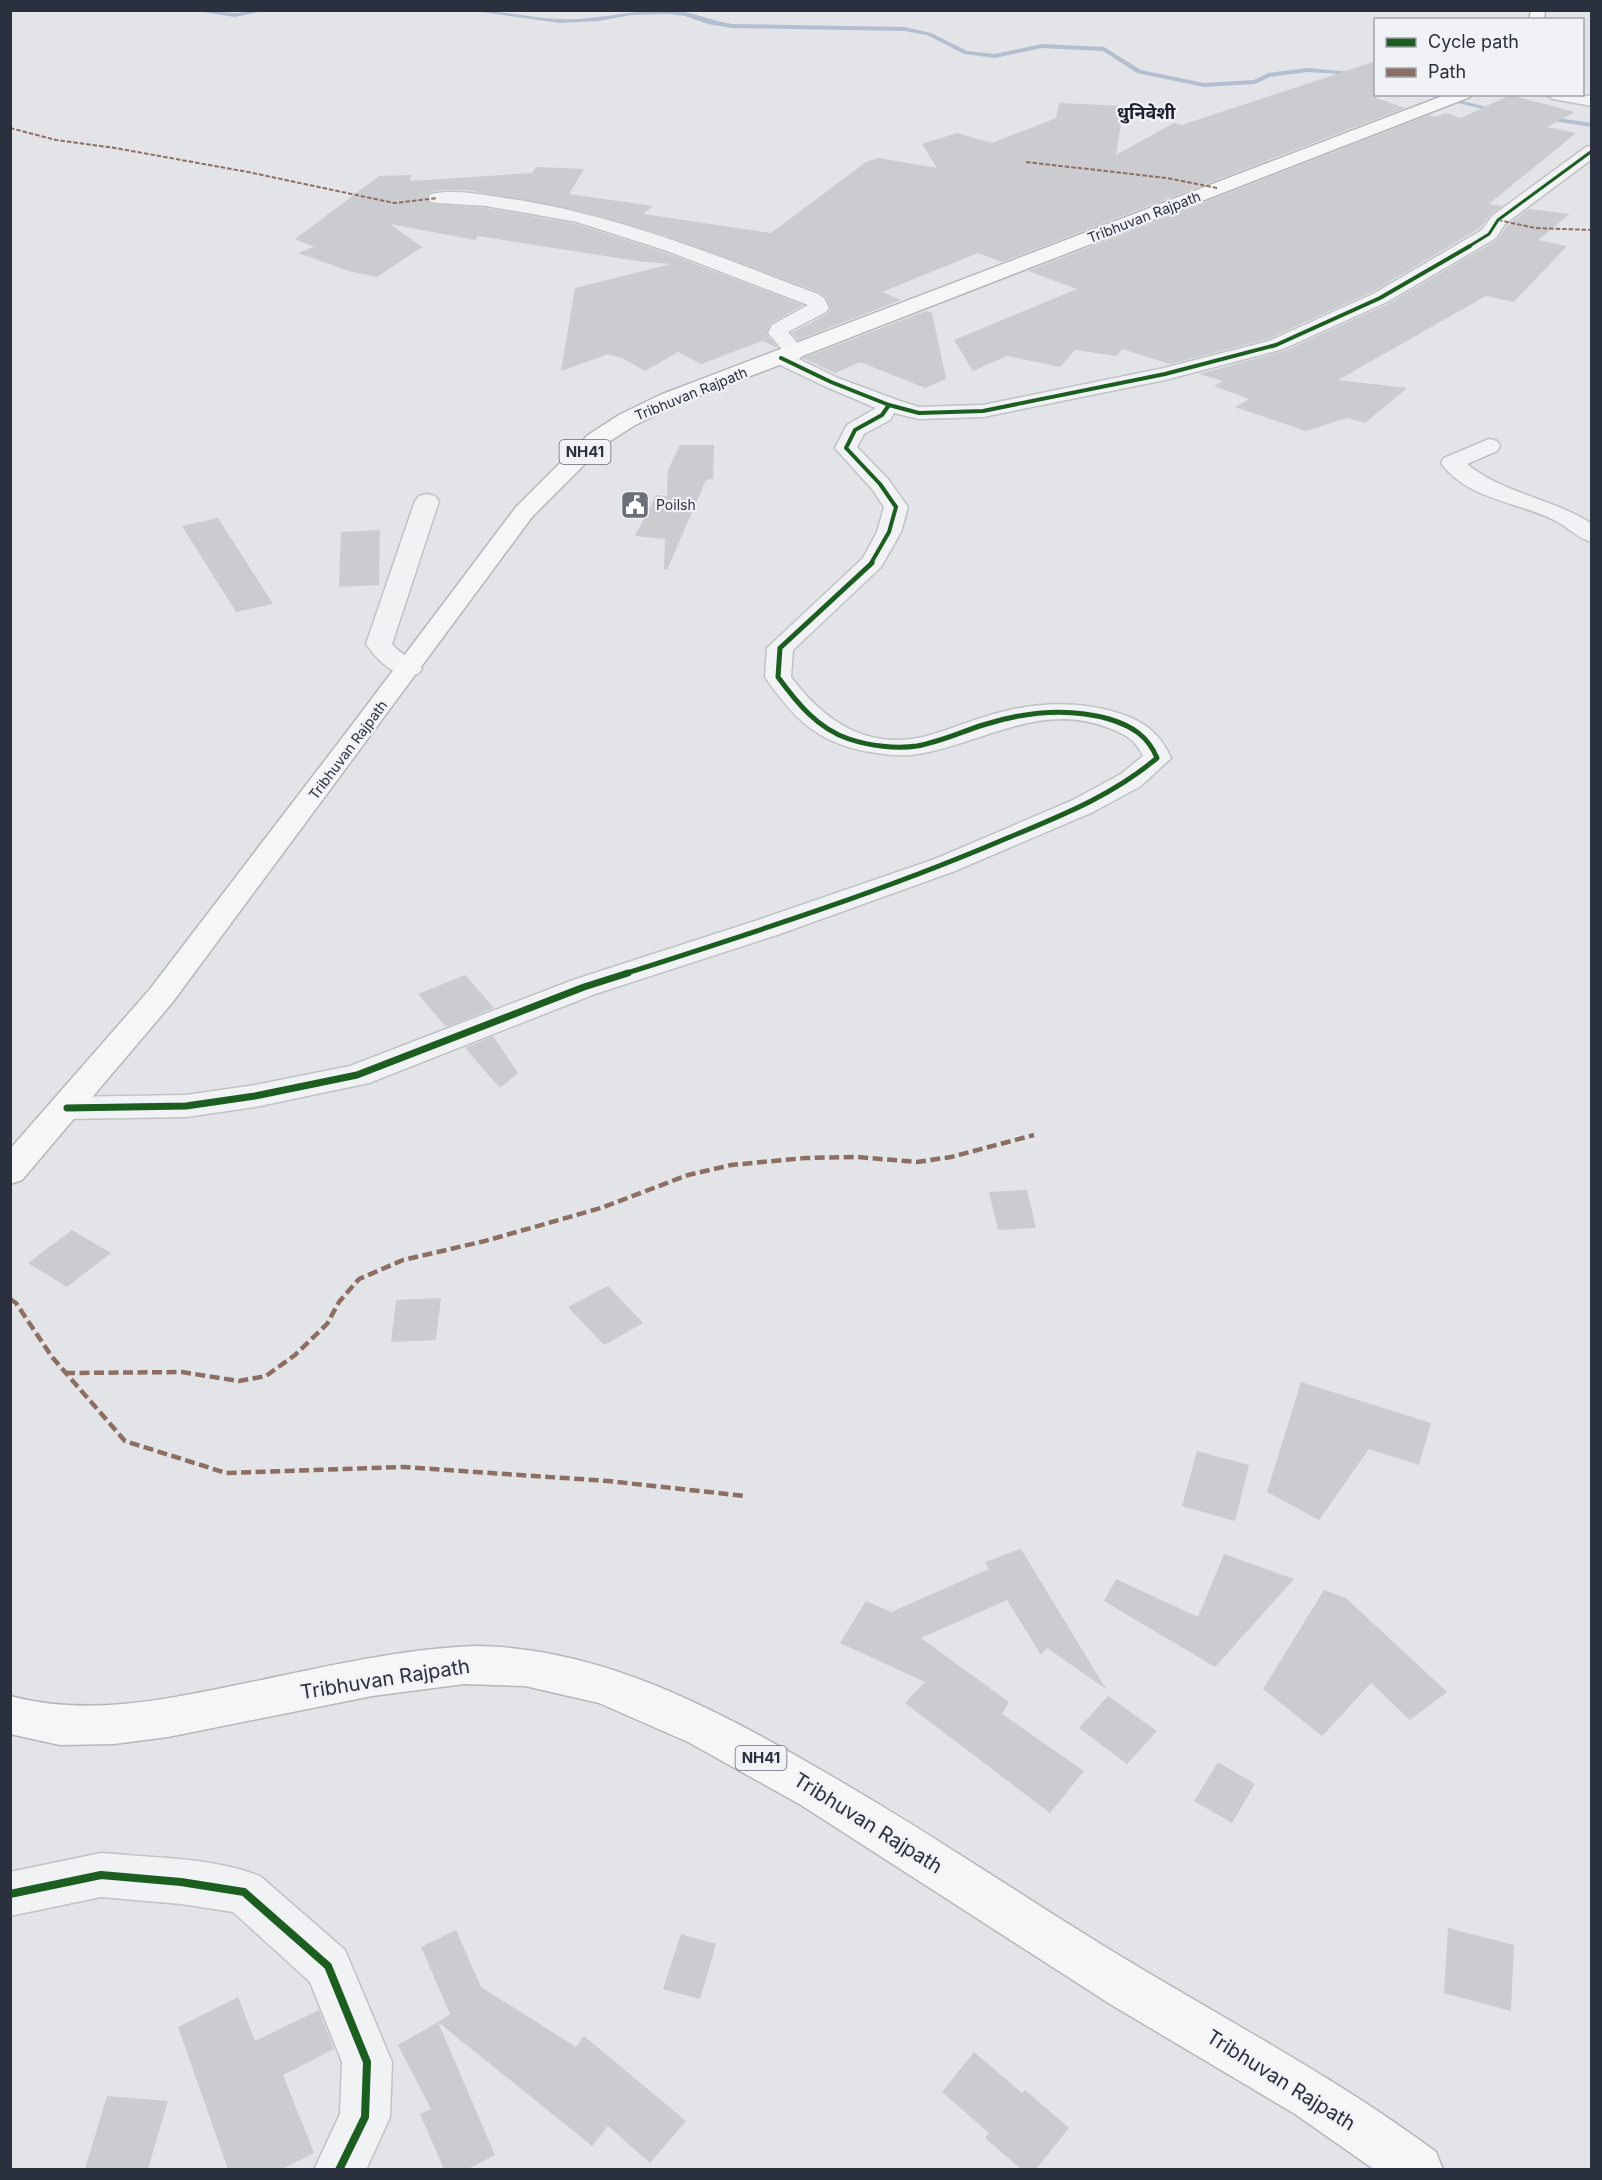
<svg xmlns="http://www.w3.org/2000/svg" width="1602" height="2180" font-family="Inter,'Noto Sans Devanagari',sans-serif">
  <rect width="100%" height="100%" fill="#e2e4e7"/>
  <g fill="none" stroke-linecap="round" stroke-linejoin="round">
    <path fill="#b3bed0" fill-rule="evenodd" d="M 190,10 L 235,13 L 267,10 L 235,17 Z
      M 468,10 C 499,10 529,18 560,19 C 597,21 632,9 670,10 C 691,11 711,21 732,24 L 904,27 L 931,33 L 967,51 L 995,54 L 1042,44 L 1104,47 L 1141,70 L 1204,83 L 1254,80 L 1268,73 L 1307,68 L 1363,73 L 1360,75 L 1307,72 L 1270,77 L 1255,84 L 1204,87 L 1137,73 L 1103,51 L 1042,48 L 995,58 L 964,54 L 927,35 L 904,31 L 732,28 L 708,24 L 685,16 L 668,14 L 631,15 L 599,21 L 560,23 Z
      M 1420,94 L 1434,94 L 1503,111 L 1500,113 Z
      M 1543,116 L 1592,123 L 1592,127 L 1541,119 Z"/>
  </g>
  <path fill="#cacccf" d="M 1376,61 L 1376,98 L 1405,108 L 1002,262 L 978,253 L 882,292 L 901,300 L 798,340 L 792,333 L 827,314 L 831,309 L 826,297 L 819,292 L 664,235 L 585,212 L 467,190 L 439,190 L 431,192 L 426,197 L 431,204 L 486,208 L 576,224 L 666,253 L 803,305 L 770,324 L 766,334 L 778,348 L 762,341 L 701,364 L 678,352 L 645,371 L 624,359 L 608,354 L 561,371 L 575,288 L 671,264 L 637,261 L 478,236 L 475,240 L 390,224 L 422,247 L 377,277 L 349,271 L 298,253 L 314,247 L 295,239 L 379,176 L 411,175 L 410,181 L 532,173 L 536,167 L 584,169 L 569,194 L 653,206 L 643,214 L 771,233 L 866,162 L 879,158 L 937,168 L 922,144 L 957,133 L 992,143 L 1056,118 L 1059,103 L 1124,106 L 1116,155 L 1174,123 L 1182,125 Z
    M 1510,95 L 1575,112 L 1547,127 L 1576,133 L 1489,204 L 1502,206 L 1490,215 L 1480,228 L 1372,292 L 1268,339 L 1170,364 L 1122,349 L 1117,356 L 1075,350 L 1060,367 L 1007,356 L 973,371 L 954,340 L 1077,289 L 1028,271 L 1429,115 L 1435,117 L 1446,113 L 1461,118 Z
    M 1529,209 L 1570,214 L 1538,240 L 1567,246 L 1514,302 L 1486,296 L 1338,380 L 1407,388 L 1365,423 L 1347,418 L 1306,431 L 1235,407 L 1249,399 L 1214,386 L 1223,381 L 1199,374 L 1284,351 L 1388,304 L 1497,240 L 1507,226 Z
    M 926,311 L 932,313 L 946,379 L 925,388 L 860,362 L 835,373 L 803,358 Z
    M 680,445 L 714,445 L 713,479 L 706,480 L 667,570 L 664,569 L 665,539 L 635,536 L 656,495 L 667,496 L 668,470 Z
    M 218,518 L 273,604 L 236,612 L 182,526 Z
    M 380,530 L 379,585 L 339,587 L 341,532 Z
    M 465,975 L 494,1008 L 446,1027 L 418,994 Z
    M 493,1036 L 518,1073 L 500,1088 L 465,1048 Z
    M 1027,1190 L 1036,1228 L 998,1230 L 989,1192 Z
    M 72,1230 L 111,1253 L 67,1287 L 28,1263 Z
    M 608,1286 L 643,1323 L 604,1345 L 568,1307 Z
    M 441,1298 L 436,1340 L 391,1342 L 396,1300 Z
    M 1301,1382 L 1431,1423 L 1419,1465 L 1369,1449 L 1319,1520 L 1267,1492 Z
    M 1197,1451 L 1249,1465 L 1235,1521 L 1182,1506 Z
    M 1021,1549 L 1106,1689 L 1047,1648 L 1041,1655 L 1007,1600 L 921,1638 L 1009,1702 L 1002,1714 L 1084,1771 L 1050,1813 L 905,1703 L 925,1682 L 840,1643 L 866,1601 L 891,1612 L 989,1569 L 985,1562 Z
    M 1224,1554 L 1294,1579 L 1215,1667 L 1104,1601 L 1116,1579 L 1198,1617 Z
    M 1324,1590 L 1346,1598 L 1447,1692 L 1410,1720 L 1371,1683 L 1322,1736 L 1263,1689 Z
    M 1108,1696 L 1157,1731 L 1127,1764 L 1079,1728 Z
    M 1218,1762 L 1255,1784 L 1232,1823 L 1194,1801 Z
    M 1448,1928 L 1514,1945 L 1511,2011 L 1444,1993 Z
    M 456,1930 L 481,1987 L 576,2047 L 584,2036 L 686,2121 L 650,2163 L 608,2126 L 592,2146 L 438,2022 L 450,2014 L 421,1947 Z
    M 681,1934 L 716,1944 L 700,1999 L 663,1989 Z
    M 238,1997 L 255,2041 L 319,2010 L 334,2049 L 283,2075 L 314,2153 L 282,2169 L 228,2169 L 178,2027 Z
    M 438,2022 L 495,2155 L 468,2169 L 444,2169 L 420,2114 L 431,2109 L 398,2045 Z
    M 974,2052 L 1022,2093 L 1025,2090 L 1069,2128 L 1036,2169 L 1021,2169 L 985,2138 L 989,2133 L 942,2092 Z
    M 107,2096 L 168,2101 L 148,2169 L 85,2169 Z"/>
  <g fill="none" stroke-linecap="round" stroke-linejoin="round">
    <g stroke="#c1c2c5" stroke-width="3">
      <path id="minor" d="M 1545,94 L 1592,96 L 1592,106 L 1553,99 Z
        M 1592,146 L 1592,159 L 1505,224 L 1496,238 L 1387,302 L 1283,349 L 1165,380 L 983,417 L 919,419 L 894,413 L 890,420 L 864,434 L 857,447 L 888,479 L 908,507 L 901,532 L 881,567 L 793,650 L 791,677 C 825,722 868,751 927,736 C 955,728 981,716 1010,710 C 1046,702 1082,702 1118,713 C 1144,721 1160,733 1171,758 L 1141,786 L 1093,812 L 955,871 L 777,935 L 595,994 L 369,1083 L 255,1107 L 186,1117 L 67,1119 L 55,1116 L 50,1108 L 55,1100 L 67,1097 L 186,1095 L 255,1085 L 350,1066 L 573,980 L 755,921 L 935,859 L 1073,800 L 1121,774 L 1143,756 C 1136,740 1125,734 1109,728 C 1040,701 984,743 918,754 C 900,757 882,754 864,751 C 815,741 792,716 765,677 L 767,648 L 863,558 L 877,532 L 884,507 L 872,489 L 835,448 L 847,425 L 876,408 L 824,386 L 774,362 L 771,358 L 774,354 L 785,353 L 768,333 L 772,325 L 808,305 L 667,251 L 577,222 L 486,206 L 437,203 L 431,202 L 428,198 L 431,194 C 452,189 482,194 504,198 C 613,213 715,255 818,294 L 824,298 L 829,308 L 826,312 L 788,332 L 806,353 L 799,359 L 838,378 L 897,400 L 919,407 L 983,405 L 1164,368 L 1269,341 L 1373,294 L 1482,230 L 1492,216 L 1586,147 Z
        M 1489,439 L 1497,441 L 1500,446 L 1497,451 L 1467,464 C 1503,494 1553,498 1592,524 L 1592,542 C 1577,538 1568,527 1556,521 C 1519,502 1466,499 1441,463 L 1444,458 Z
        M 427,494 L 435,496 L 439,501 L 392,644 C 400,655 414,658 422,669 L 418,674 C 396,680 378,661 366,644 L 415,501 L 419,496 Z
        M 101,1853 C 153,1858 211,1857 260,1876 L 345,1950 L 392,2062 L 390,2117 L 366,2170 L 314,2170 L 340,2114 L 342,2062 L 310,1982 L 233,1912 L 181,1904 L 101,1897 L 10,1916 L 10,1872 Z"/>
    </g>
    <g stroke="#b5b7bb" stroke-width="3">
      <path id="highway" d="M 1531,10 L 1545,10 L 1544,20 L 1529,20 Z
        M 1448,94 L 1472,94 L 1470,97 L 676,405 L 635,425 L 604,445 L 532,517 L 172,1003 L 22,1180 L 10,1184 L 10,1149 L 150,989 L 352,725 L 516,507 L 588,435 L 619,415 L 660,395 Z
        M 475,1646 C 598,1647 710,1706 814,1766 C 911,1821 1004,1884 1099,1943 C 1212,2013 1330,2073 1436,2152 L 1443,2170 L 1375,2170 L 1295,2114 L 1110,2004 L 801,1805 L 688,1742 L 599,1703 L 525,1686 L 464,1684 L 372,1696 L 168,1737 L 114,1744 L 60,1745 L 10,1734 L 10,1696 C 85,1716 158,1701 232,1686 C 312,1670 394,1649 475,1646 Z"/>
    </g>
    <use href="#minor" fill="#f1f2f4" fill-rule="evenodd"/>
    <use href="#highway" fill="#f6f6f6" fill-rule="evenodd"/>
    <path stroke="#8d6e63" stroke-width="2" stroke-dasharray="4.5 2" stroke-linecap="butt" d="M 10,128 L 56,140 L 115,148 L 248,172 L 394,203 L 437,198
      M 1026,162 L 1167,178 L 1217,188
      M 1498,220 L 1535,228 L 1592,230"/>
    <path stroke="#8d6e63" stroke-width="4.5" stroke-dasharray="10 4.5" stroke-linecap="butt" d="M 10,1299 L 16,1303 L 52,1357 L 125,1441 L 226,1473 L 404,1467 L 608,1481 L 745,1496
      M 65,1373 L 182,1372 L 239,1381 L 266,1376 L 295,1355 L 327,1324 L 339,1302 L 359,1279 L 403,1260 L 485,1241 L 601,1208 L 688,1175 L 731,1165 L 805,1158 L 857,1157 L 917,1162 L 951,1157 L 1034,1135"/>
    <g stroke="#f0f2f6" stroke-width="4.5">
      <path id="cycleway-far4" d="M 1468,247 L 1489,234 L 1498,220 L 1592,151"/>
    </g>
    <g stroke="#f0f2f6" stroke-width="6">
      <path id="cycleway-far3" d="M 781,358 L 831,382 L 889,405 L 882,415 L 855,430 L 846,448 L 880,484 L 896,507 L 889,532 L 870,565
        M 889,405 L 919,413 L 983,411 L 1165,374 L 1276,345 L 1380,298 L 1470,246"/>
    </g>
    <g stroke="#f0f2f6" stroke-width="8">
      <path id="cycleway-far2" d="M 624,974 C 752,933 881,892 1005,839 C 1060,816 1112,796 1157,758 C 1148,736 1132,726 1109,719 C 1067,707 1024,712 983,725 C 961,732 940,742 917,746 C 896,749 870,746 849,739 C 818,729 797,703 778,677 L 780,648 L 872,563"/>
    </g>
    <g stroke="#f0f2f6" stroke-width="10">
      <path id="cycleway-far1" d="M 67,1108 L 186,1106 L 255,1096 L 357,1075 L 584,987 L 628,973"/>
    </g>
    <g stroke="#f0f2f6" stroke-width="12">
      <path id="cycleway" d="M 10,1894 L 101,1875 L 181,1882 L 244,1892 L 328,1966 L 367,2062 L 365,2117 L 339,2170"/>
    </g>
    <use href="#cycleway-far4" stroke="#1b5e20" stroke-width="3"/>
    <use href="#cycleway-far3" stroke="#1b5e20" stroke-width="4"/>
    <use href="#cycleway-far2" stroke="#1b5e20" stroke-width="5"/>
    <use href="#cycleway-far1" stroke="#1b5e20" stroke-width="7"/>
    <use href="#cycleway" stroke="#1b5e20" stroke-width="8"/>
  </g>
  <defs>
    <g id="civic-square" transform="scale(1.5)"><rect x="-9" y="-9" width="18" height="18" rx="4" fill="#6b6f7a" stroke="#f0f2f6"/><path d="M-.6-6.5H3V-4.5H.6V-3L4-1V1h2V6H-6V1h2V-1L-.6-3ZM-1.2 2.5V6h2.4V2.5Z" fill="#fff"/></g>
  </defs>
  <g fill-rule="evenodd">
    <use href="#civic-square" x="635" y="505"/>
  </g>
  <g text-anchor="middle" stroke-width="4.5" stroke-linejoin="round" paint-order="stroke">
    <g font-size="14" fill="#2b303f" stroke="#f0f2f6">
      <text transform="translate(1144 217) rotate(-21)" y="5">Tribhuvan Rajpath</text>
      <text transform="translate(691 394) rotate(-22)" y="5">Tribhuvan Rajpath</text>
      <text transform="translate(348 750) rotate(-53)" y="5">Tribhuvan Rajpath</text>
    </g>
    <g font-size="14" fill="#2b303f" stroke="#f0f2f6" text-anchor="start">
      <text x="656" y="510">Poilsh</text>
    </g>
    <g fill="#f0f2f6" stroke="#666a76" stroke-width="1.5">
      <rect x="559.5" y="440" width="51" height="24" rx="4.5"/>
      <rect x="735.5" y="1746" width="51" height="24" rx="4.5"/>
    </g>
    <g font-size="15" font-weight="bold" fill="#2b303f">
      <text x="585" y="457">NH41</text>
      <text x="761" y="1763">NH41</text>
    </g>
    <g font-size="18" font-weight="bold" fill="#1d2130" stroke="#f0f2f6">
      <text x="1146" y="119">धुनिवेशी</text>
    </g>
    <g font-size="20" fill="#2b303f" stroke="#f0f2f6">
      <text transform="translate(385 1679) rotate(-9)" y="7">Tribhuvan Rajpath</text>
      <text transform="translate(868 1823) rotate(32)" y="7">Tribhuvan Rajpath</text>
      <text transform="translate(1281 2080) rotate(32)" y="7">Tribhuvan Rajpath</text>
    </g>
  </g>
  <rect width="1602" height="2180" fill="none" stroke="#2b303f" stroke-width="24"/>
  <rect x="1374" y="18" width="210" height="78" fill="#f0f2f6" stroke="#a1a4ad" stroke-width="1.5"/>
  <rect x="1386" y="38" width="30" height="9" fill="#1b5e20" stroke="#a1a4ad" stroke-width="1.5"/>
  <text x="1428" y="48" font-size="18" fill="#2b303f">Cycle path</text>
  <rect x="1386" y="68" width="30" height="9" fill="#8d6e63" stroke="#a1a4ad" stroke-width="1.5"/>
  <text x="1428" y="78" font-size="18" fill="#2b303f">Path</text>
</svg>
